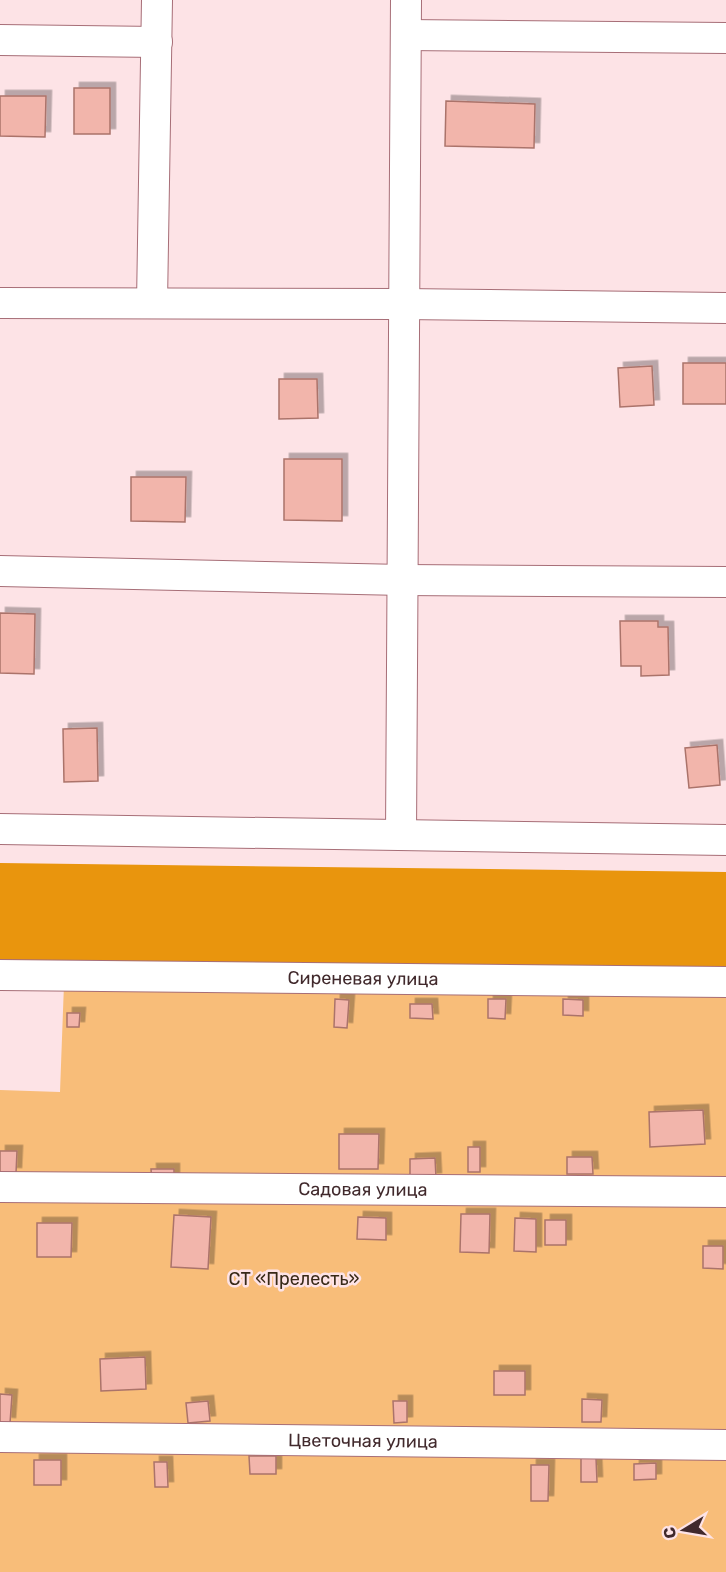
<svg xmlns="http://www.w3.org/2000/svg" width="726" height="1572" font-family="Rubik,sans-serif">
  <defs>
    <filter id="shadow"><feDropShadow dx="5.5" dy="-5.5" stdDeviation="0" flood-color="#0004"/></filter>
  </defs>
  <rect width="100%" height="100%" fill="#fde3e6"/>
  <path fill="#f8bd79" d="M 64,984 L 726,992 L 726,1572 L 0,1572 L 0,1090 L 60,1092 Z"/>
  <path fill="#e9950d" d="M 0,863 L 726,872 L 726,974 L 0,963 Z"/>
  <path fill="#f2b5ab" stroke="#ab736a" stroke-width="1.5" filter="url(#shadow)" d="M 74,88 L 110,88 L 110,134 L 74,134 Z
    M 0,96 L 46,96 L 45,137 L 0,136 Z
    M 446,101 L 535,104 L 534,148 L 445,146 Z
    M 683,363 L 726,363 L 726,404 L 683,404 Z
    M 652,366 L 654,405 L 620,407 L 618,368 Z
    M 279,379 L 317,379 L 318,418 L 279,419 Z
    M 284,459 L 342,459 L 342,521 L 284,520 Z
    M 131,477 L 186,477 L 185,522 L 131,521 Z
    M 0,613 L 35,614 L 34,674 L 0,673 Z
    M 620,621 L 658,621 L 658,627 L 668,627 L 669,675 L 641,676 L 641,666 L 621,666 Z
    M 97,728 L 98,781 L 64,782 L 63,729 Z
    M 717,745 L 720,785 L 689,788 L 685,748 Z
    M 335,999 L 349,1000 L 347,1028 L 334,1027 Z
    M 488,999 L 506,999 L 505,1019 L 488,1018 Z
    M 563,999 L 583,1000 L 583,1016 L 563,1015 Z
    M 410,1004 L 432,1004 L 433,1019 L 410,1018 Z
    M 67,1013 L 80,1013 L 79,1027 L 67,1027 Z
    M 703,1110 L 705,1144 L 650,1147 L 649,1112 Z
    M 339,1134 L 379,1134 L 378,1169 L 339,1169 Z
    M 468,1147 L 480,1147 L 480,1172 L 468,1172 Z
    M 0,1151 L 17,1151 L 16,1173 L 0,1172 Z
    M 567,1157 L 592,1157 L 593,1174 L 567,1174 Z
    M 435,1158 L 436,1178 L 410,1179 L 410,1159 Z
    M 151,1169 L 174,1169 L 174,1182 L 152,1182 Z
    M 461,1214 L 490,1214 L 489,1253 L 460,1252 Z
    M 174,1215 L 211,1217 L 208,1269 L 171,1267 Z
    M 358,1217 L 386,1218 L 386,1240 L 357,1239 Z
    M 515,1218 L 536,1219 L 536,1252 L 514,1251 Z
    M 545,1220 L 566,1220 L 566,1245 L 545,1245 Z
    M 37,1223 L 72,1223 L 71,1257 L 37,1257 Z
    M 703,1246 L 723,1246 L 723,1269 L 703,1268 Z
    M 145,1357 L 146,1389 L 101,1391 L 100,1359 Z
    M 494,1371 L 525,1371 L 525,1395 L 494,1395 Z
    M 0,1394 L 12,1395 L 10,1423 L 0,1422 Z
    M 582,1399 L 602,1400 L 601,1422 L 582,1422 Z
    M 208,1401 L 210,1421 L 188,1423 L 186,1403 Z
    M 393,1401 L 407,1401 L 407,1422 L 394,1423 Z
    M 249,1456 L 276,1456 L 276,1474 L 250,1474 Z
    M 581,1458 L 596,1458 L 597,1482 L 581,1482 Z
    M 34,1460 L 61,1460 L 61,1485 L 34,1485 Z
    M 154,1462 L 167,1462 L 168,1487 L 155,1487 Z
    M 656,1463 L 656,1479 L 634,1480 L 634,1464 Z
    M 531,1465 L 549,1465 L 548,1501 L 531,1501 Z"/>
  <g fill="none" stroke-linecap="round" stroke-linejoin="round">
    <g stroke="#a76e77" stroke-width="32">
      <g id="minor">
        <path d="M 406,35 L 726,38"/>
        <path d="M 0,40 L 157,42"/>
        <path d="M 0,303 L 404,304 L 726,308"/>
        <path d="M 152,303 L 157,0"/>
        <path d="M 0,571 L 403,580 L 726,582"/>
        <path d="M 0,829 L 726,840"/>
        <path d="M 401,835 L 406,0"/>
        <path id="s1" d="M 0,975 L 726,982"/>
        <path id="s2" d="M 0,1187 L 726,1192"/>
        <path id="s3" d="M 0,1437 L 726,1445"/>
      </g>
    </g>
    <use href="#minor" stroke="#fff" stroke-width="30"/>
  </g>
  <g text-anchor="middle" stroke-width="5" stroke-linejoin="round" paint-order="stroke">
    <g font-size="18" fill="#41292c" stroke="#fde3e6">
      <text dy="6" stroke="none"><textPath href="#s1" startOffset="363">Сиреневая улица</textPath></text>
      <text dy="6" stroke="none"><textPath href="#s2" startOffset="363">Садовая улица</textPath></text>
      <text dy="6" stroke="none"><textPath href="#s3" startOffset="363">Цветочная улица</textPath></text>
    </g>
    <g font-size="18" fill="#382917" stroke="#fde3e6">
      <text x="294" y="1285">СТ «Прелесть»</text>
    </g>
  </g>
  <g transform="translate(684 1530) rotate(259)" stroke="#fde3e6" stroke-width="4.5" paint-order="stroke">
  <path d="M0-4.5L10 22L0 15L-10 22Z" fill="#41292c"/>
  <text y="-9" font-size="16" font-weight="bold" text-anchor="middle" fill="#41292c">С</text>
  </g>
</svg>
